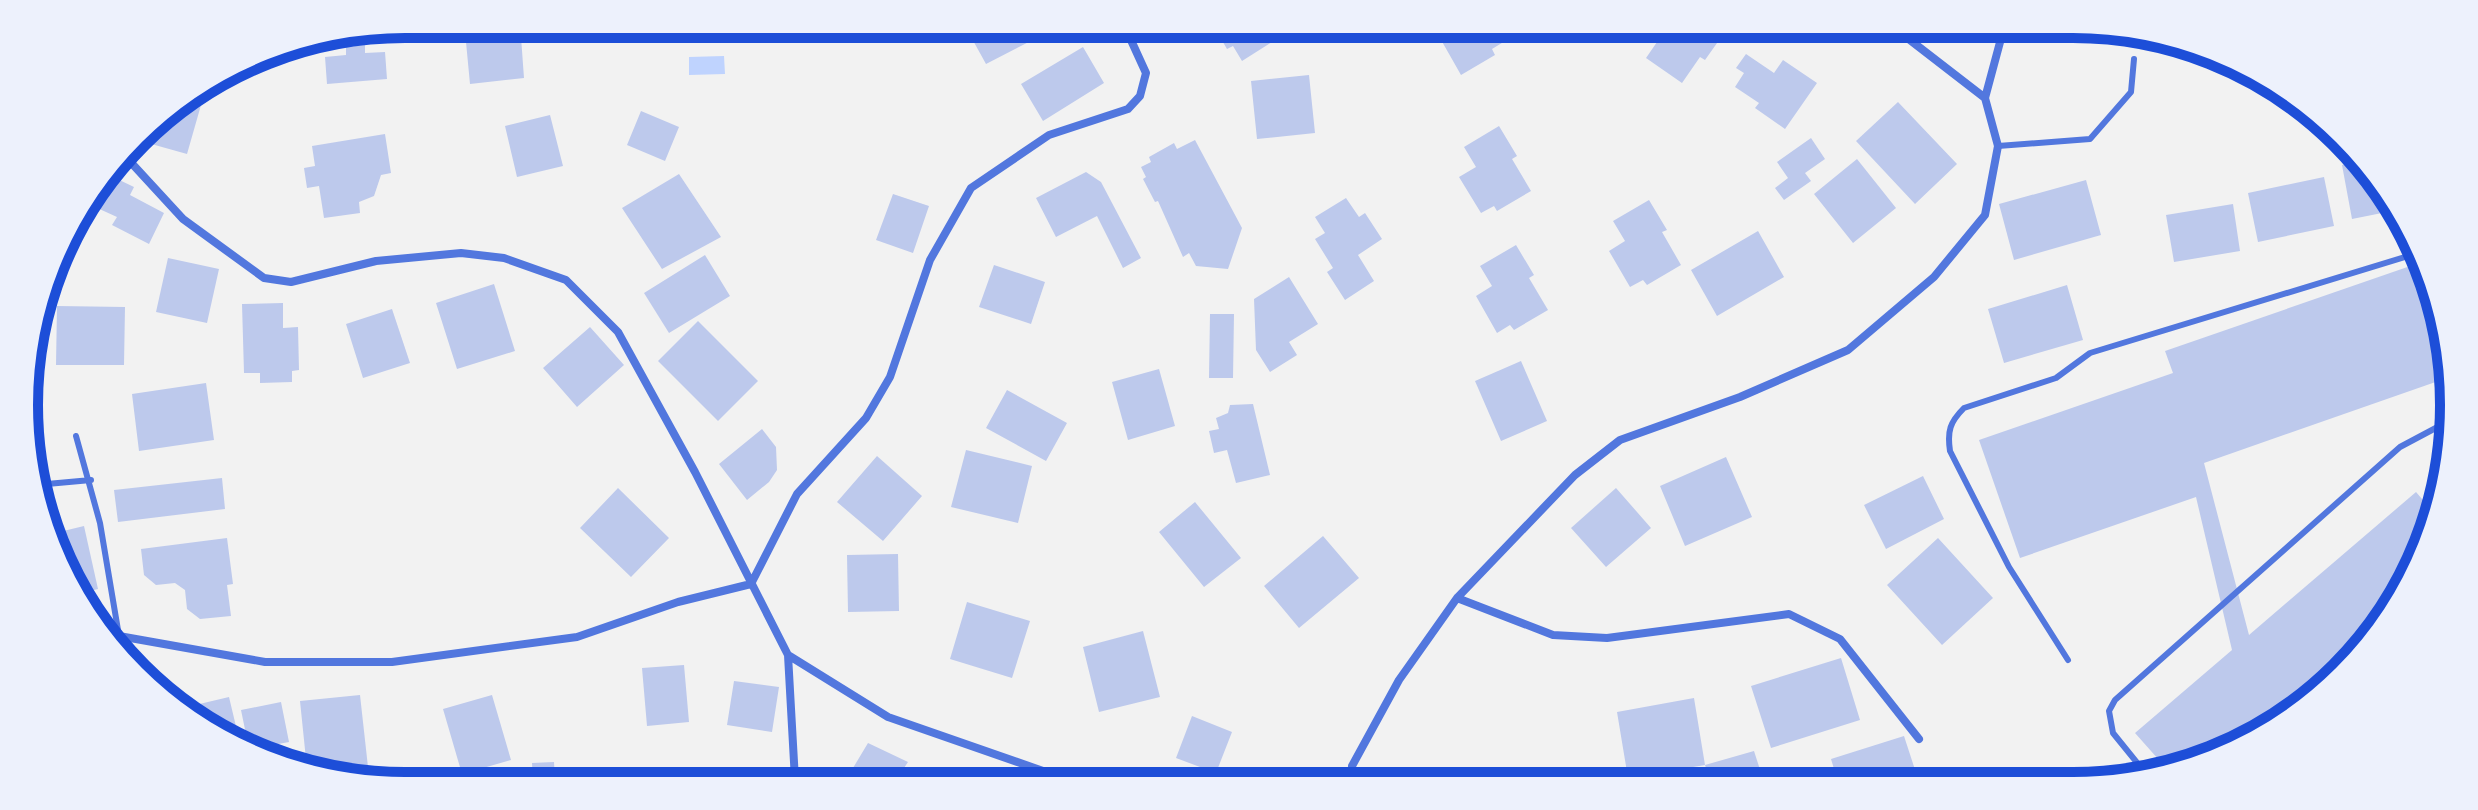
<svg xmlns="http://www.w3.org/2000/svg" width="2478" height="810" font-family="'Noto Sans',sans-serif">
  <rect width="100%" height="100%" fill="#f2f2f2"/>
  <path fill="#bfd3fe" d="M 724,56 L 725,74 L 689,75 L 689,57 Z"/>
  <path fill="#bdc9ec" d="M 573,25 L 610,25 L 602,41 Z
    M 849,26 L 912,26 L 912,32 L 850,36 Z
    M 965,26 L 1021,27 L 1058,27 L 986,64 Z
    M 1221,27 L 1246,28 L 1294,28 L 1242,61 L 1233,46 L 1227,49 L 1220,37 L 1225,34 Z
    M 1440,28 L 1511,29 L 1515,35 L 1492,49 L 1495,55 L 1461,75 L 1436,31 Z
    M 1666,29 L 1713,30 L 1722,36 L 1705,60 L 1700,57 L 1682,83 L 1646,58 Z
    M 521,37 L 524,78 L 470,84 L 466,42 Z
    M 365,45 L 365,53 L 385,52 L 387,79 L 327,84 L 325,57 L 346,55 L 346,47 Z
    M 1083,47 L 1104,83 L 1043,121 L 1021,84 Z
    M 1746,54 L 1774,73 L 1783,60 L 1817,83 L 1785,129 L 1755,108 L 1759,103 L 1735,87 L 1744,73 L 1736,68 Z
    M 1309,75 L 1315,133 L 1257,139 L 1251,81 Z
    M 184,100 L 201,105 L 187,154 L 137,140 L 153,119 Z
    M 1898,102 L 1957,164 L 1915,204 L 1856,141 Z
    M 641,111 L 679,127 L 665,161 L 627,145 Z
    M 550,115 L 563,166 L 517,177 L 505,126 Z
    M 1499,126 L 1517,156 L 1512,159 L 1531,191 L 1497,211 L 1494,206 L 1481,213 L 1459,177 L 1476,167 L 1464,147 Z
    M 385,134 L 391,173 L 381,175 L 374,196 L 359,202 L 360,213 L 324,218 L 319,186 L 307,188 L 304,168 L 315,166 L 312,146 Z
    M 1811,138 L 1825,159 L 1805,173 L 1811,181 L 1784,200 L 1775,188 L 1788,178 L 1777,162 Z
    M 1195,140 L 1242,228 L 1228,269 L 1196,266 L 1189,253 L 1183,257 L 1158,201 L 1155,202 L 1143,179 L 1146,177 L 1141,167 L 1151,162 L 1149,157 L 1174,143 L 1177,149 Z
    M 1857,159 L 1896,208 L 1853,243 L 1814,194 Z
    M 2358,162 L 2390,194 L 2397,210 L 2352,219 L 2342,165 Z
    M 1086,172 L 1101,182 L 1141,258 L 1123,268 L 1097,216 L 1056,237 L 1036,198 Z
    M 679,174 L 721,237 L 662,269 L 622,208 Z
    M 111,176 L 134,187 L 130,195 L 164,213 L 149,244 L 112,225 L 117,217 L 95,207 Z
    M 2324,177 L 2334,226 L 2258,242 L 2248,193 Z
    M 2086,180 L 2101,235 L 2014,260 L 1999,204 Z
    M 893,194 L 929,206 L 913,253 L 876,240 Z
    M 1346,198 L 1359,217 L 1365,213 L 1382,239 L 1358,255 L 1374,281 L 1345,300 L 1327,272 L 1333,268 L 1315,239 L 1325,233 L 1315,217 Z
    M 1649,200 L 1667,230 L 1662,232 L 1681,265 L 1647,285 L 1643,280 L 1630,287 L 1609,251 L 1625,241 L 1613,221 Z
    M 2233,204 L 2240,251 L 2174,262 L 2166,215 Z
    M 1758,231 L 1784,277 L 1717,316 L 1691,270 Z
    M 1516,245 L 1534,275 L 1529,278 L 1548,310 L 1514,330 L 1510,325 L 1497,333 L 1476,296 L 1492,286 L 1480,266 Z
    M 705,255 L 730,296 L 669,333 L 644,293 Z
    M 168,258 L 219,269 L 207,323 L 156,312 Z
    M 2419,263 L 2447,331 L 2447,378 L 2204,463 L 2249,635 L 2416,492 L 2434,513 L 2403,595 L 2342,675 L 2242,746 L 2167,769 L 2135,733 L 2232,650 L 2196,497 L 2020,558 L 1979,440 L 2173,373 L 2165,351 Z
    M 994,265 L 1045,282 L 1031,324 L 979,307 Z
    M 1289,277 L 1318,324 L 1289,342 L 1297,355 L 1270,372 L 1256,350 L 1254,299 Z
    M 494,284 L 515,351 L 457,369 L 436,303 Z
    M 2067,285 L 2083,340 L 2004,363 L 1988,309 Z
    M 283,303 L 283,328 L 298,327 L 299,370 L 292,371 L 292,382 L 260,383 L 260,373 L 244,373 L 242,304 Z
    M 57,306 L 125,307 L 124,365 L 56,365 Z
    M 392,309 L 410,363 L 363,378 L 346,324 Z
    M 1210,314 L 1234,314 L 1233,378 L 1209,378 Z
    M 698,321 L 758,381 L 718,421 L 658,361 Z
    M 590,327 L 624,365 L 577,407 L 543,368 Z
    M 1521,361 L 1547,421 L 1501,441 L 1475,381 Z
    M 1159,369 L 1175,426 L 1128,440 L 1112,382 Z
    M 206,383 L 214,440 L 139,451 L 132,394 Z
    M 1007,390 L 1067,423 L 1046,461 L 986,428 Z
    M 1253,404 L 1270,475 L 1236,483 L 1227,450 L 1214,453 L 1209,431 L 1219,429 L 1216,418 L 1228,413 L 1230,405 Z
    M 762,429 L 776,447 L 777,470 L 769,482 L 747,500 L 719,464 Z
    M 966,450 L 1032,466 L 1018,523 L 951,507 Z
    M 877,456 L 922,496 L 883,541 L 837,502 Z
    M 1726,457 L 1752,517 L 1685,546 L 1660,486 Z
    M 1923,476 L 1944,519 L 1886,549 L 1864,505 Z
    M 222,478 L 225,509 L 118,522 L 114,490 Z
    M 618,488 L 669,538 L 631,577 L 580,528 Z
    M 1616,488 L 1651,528 L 1606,567 L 1571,528 Z
    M 1195,502 L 1241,558 L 1204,587 L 1159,532 Z
    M 84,526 L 98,589 L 78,594 L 51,534 Z
    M 1323,536 L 1359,578 L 1299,628 L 1264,586 Z
    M 227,538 L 233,584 L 227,585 L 231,616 L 200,619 L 187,609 L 185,590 L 175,583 L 156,585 L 144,575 L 141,549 Z
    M 1938,538 L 1993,598 L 1942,645 L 1887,585 Z
    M 898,554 L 899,611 L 848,612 L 847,555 Z
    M 967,602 L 1030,621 L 1012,678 L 950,659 Z
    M 1143,631 L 1160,697 L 1099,712 L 1083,647 Z
    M 1841,658 L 1860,720 L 1771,748 L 1751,686 Z
    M 684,665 L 689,722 L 647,726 L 642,668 Z
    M 734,681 L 779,687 L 772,732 L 727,725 Z
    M 360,695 L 369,776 L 330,779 L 307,769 L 300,701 Z
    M 492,695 L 511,760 L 462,774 L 443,709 Z
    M 229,697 L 239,739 L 237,740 L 195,722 L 191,706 Z
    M 1694,698 L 1705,765 L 1628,778 L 1617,712 Z
    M 281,702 L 289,742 L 257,748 L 248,744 L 241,710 Z
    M 1192,716 L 1232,732 L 1216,773 L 1176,758 Z
    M 1904,736 L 1919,782 L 1838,782 L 1831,759 Z
    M 868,743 L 908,762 L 896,780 L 856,780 L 861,772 L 853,768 Z
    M 1754,751 L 1764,782 L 1711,782 L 1705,765 Z
    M 554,762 L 555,779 L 533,779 L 532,763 Z"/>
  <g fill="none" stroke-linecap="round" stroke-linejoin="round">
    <path stroke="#5277de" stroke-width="6" d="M 1998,146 L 2090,139 L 2131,92 L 2134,59
      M 76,436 L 100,523 L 119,636
      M 36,485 L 91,480
      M 2068,660 L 2009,567 L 1950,451 C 1947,431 1950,422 1964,408 L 2056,378 L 2090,353 L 2415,254
      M 2147,775 L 2113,733 L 2109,711 L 2115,700 L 2400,447 L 2447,422"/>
    <path stroke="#5277de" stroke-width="8" d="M 1897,30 L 1985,98
      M 1985,98 L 2003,31
      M 125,156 L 183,219 L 264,278 L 291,282 L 376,261 L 461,253 L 504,258 L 566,280 L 618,332 L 695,472 L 788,655 L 888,717 L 1046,772
      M 1457,598 L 1553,635 L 1607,638 L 1789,614 L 1840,639 L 1919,739
      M 110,639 L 119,636 L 265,662 L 392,662 L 577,637 L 678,602 L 751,584 L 797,494 L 866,418 L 890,377 L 930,260 L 971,188 L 1049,135 L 1128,109 L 1140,96 L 1146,73 L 1125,27
      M 788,655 L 795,780
      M 1351,781 L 1352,766 L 1399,680 L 1457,598 L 1575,475 L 1620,440 L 1740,397 L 1848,350 L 1934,277 L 1985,215 L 1998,146 L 1985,98"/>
  </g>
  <path d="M0 0H2478V810H0ZM405 38H2073A367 367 0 0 1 2440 405V405A367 367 0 0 1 2073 772H405A367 367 0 0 1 38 405V405A367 367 0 0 1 405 38Z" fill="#edf1fc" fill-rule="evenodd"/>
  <path fill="none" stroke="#1d4ed8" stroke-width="10" d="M405 38H2073A367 367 0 0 1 2440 405V405A367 367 0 0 1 2073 772H405A367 367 0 0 1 38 405V405A367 367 0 0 1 405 38Z"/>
</svg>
